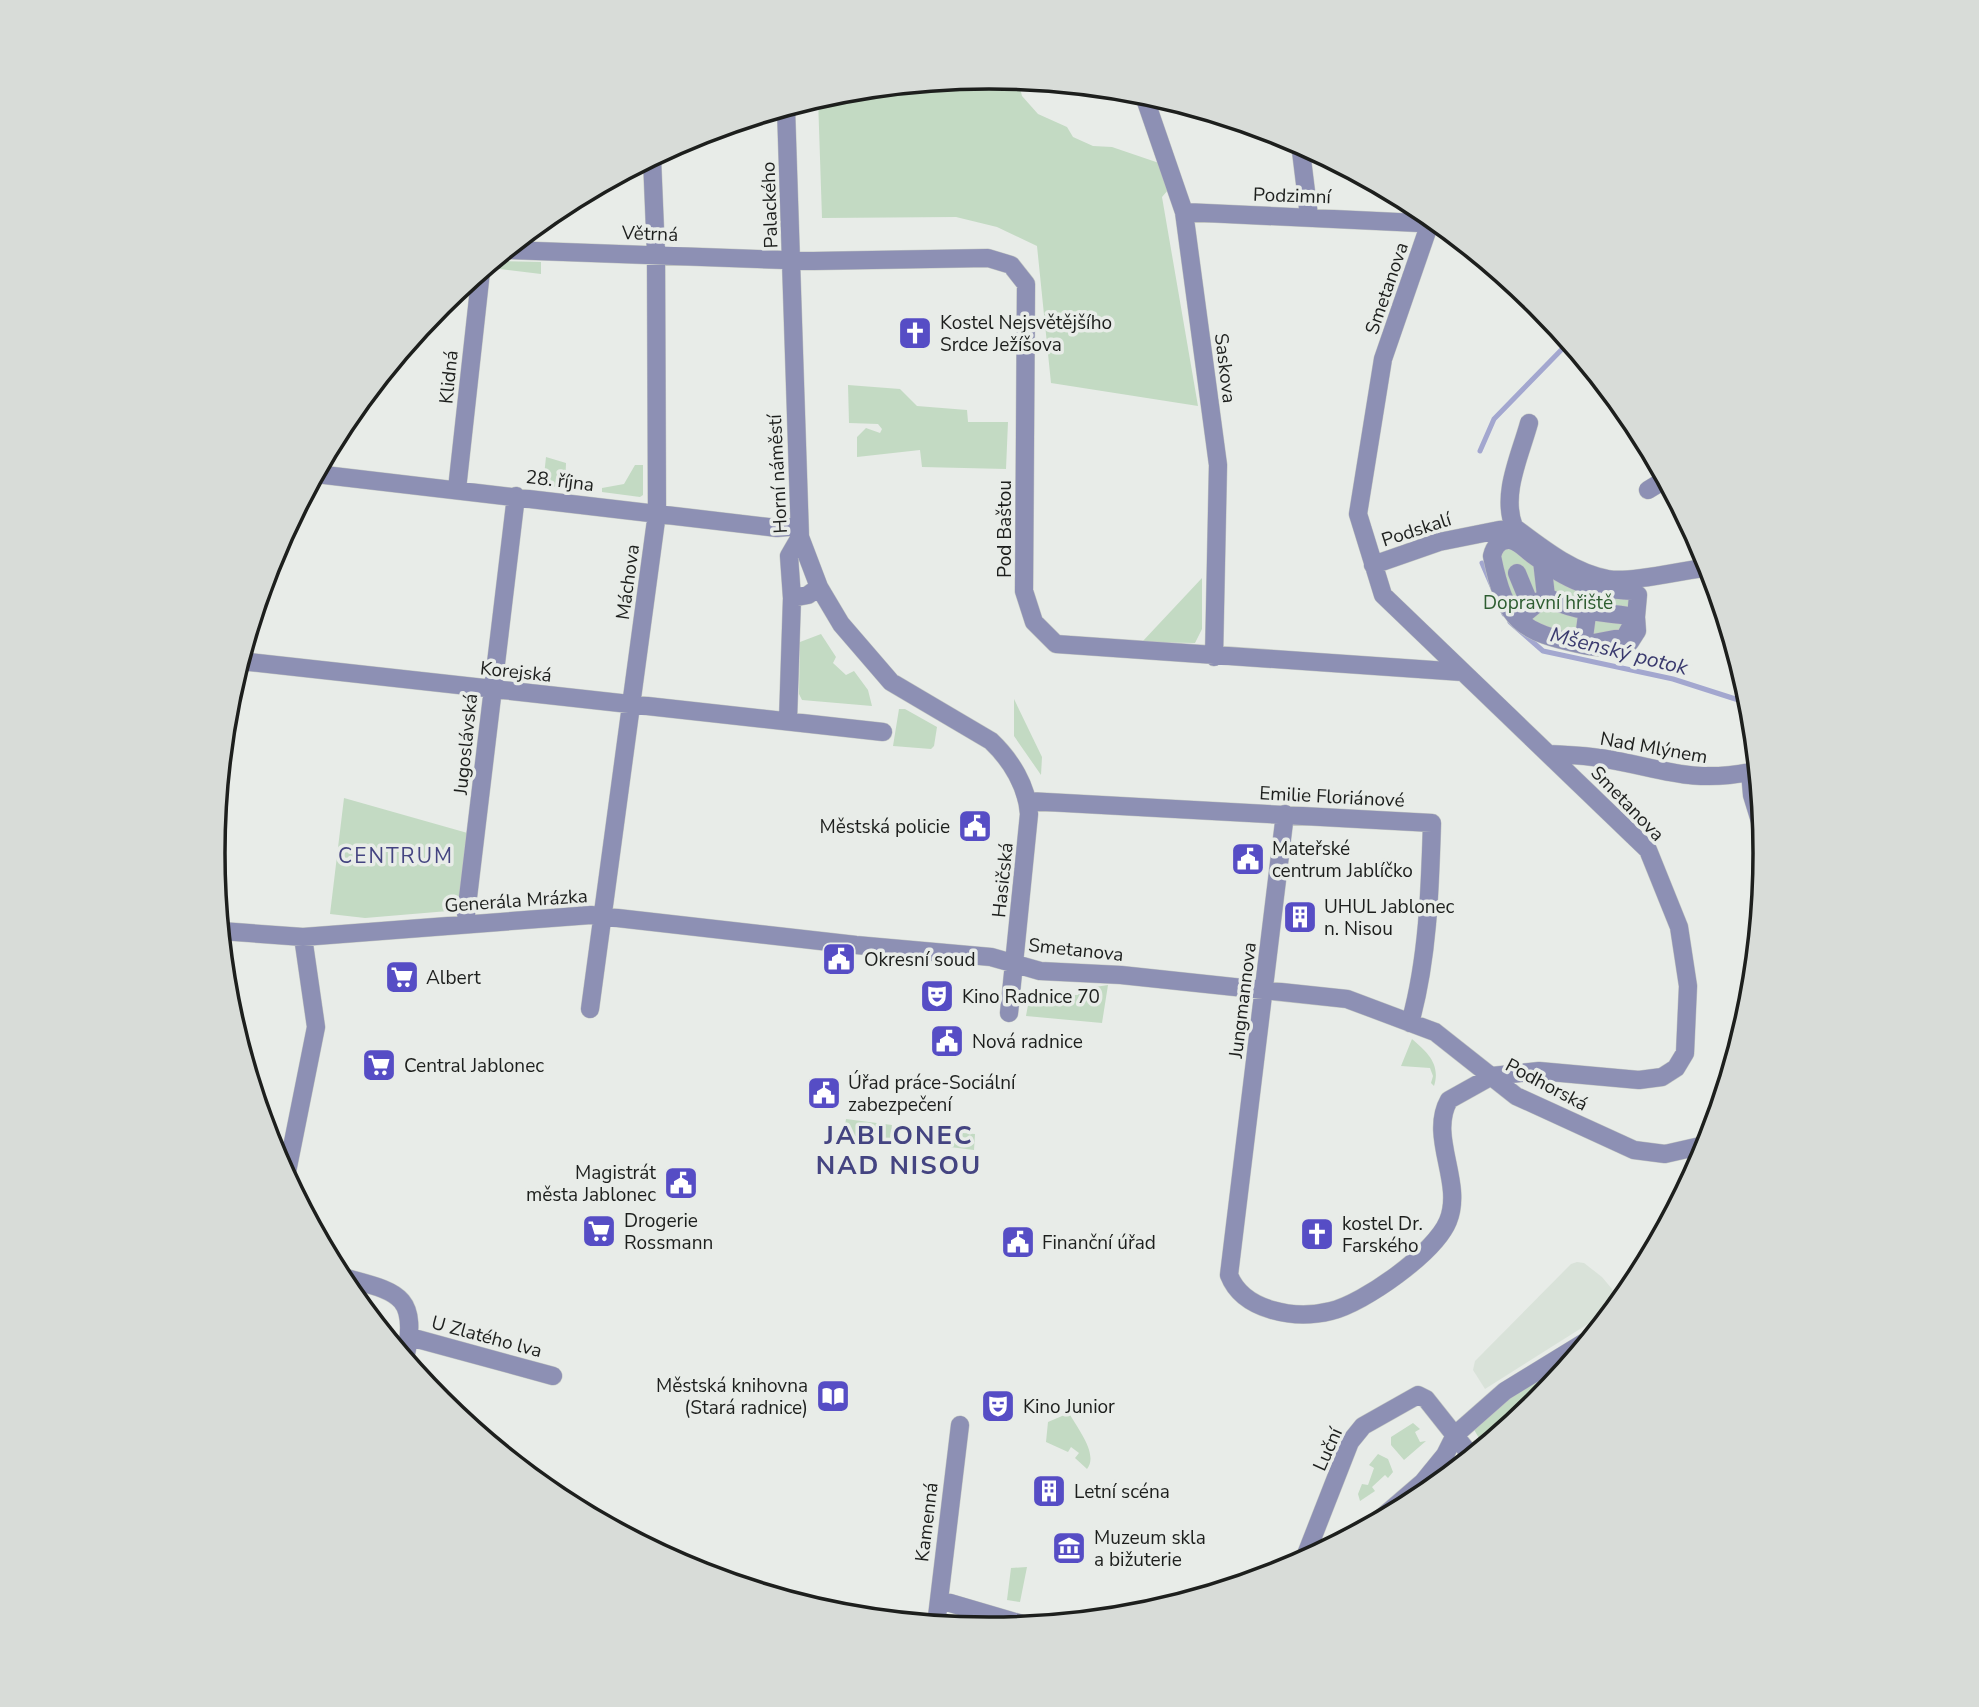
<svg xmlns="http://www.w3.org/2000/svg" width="1979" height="1707" font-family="'Nunito Sans',sans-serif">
  <rect width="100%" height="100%" fill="#e8ece8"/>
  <path fill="#d9e2d9" d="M 1577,1262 L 1584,1263 L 1602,1277 L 1612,1289 L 1618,1305 L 1485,1389 L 1473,1370 L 1475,1361 L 1571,1264 Z"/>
  <path fill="#c3dac3" d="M 990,77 L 1018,80 L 1022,96 L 1038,114 L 1067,127 L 1073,137 L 1093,146 L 1112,147 L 1159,163 L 1168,190 L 1162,197 L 1198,406 L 1051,383 L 1037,246 L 997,227 L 956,217 L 822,218 L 818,98 L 838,92 Z
    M 494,261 L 541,262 L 541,274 L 492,268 Z
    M 848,385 L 900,389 L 917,406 L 967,410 L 968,422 L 1008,422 L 1006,469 L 922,467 L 920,450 L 857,457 L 857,437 L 866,428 L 880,433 L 882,429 L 878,424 L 849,423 Z
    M 546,457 L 566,463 L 565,488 L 543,485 Z
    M 635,465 L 643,465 L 643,495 L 640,497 L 602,492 L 602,488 L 624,484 Z
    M 1509,533 L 1565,569 L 1644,584 L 1644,605 L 1634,645 L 1538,641 L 1484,549 Z
    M 1202,578 L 1202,629 L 1195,643 L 1142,642 Z
    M 821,634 L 836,657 L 833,663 L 846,675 L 854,671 L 868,690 L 872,706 L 802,700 L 799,694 L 800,642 Z
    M 1014,699 L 1042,757 L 1041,775 L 1014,736 Z
    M 899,709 L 905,709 L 937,727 L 934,746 L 931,749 L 893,746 Z
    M 344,798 L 471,834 L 460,910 L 365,918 L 330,914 Z
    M 1108,985 L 1102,1023 L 1026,1016 L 1029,999 L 1042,1000 L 1044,995 L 1078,995 L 1082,989 Z
    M 1412,1039 C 1427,1052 1441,1064 1434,1086 L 1431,1083 L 1433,1076 L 1430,1068 L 1401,1066 Z
    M 846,1119 L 892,1125 L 890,1140 L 847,1135 L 844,1132 Z
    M 951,1132 L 975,1134 L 974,1150 L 950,1147 Z
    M 1579,1353 L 1538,1403 L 1484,1447 L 1472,1426 L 1544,1373 Z
    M 1069,1413 C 1077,1428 1099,1454 1087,1469 L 1075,1458 L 1079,1453 L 1071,1447 L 1068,1452 L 1046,1442 L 1048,1422 Z
    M 1413,1423 L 1420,1429 L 1415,1432 L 1420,1442 L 1426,1441 L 1404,1460 L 1391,1445 L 1391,1437 Z
    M 1378,1454 L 1388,1459 L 1393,1472 L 1388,1478 L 1385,1475 L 1372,1487 L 1375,1491 L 1360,1501 L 1358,1494 L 1362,1484 L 1368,1485 L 1374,1468 L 1369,1465 Z
    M 1027,1567 L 1020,1602 L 1007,1600 L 1011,1568 Z"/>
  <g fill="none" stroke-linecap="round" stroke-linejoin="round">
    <path stroke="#a3a7cf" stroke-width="5" d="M 1480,451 L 1494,419 L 1569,342
      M 1482,563 L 1504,614
      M 1510,622 L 1543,651 L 1673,679 L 1751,704"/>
    <g stroke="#c3c7c3" stroke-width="19">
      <path id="minor" d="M 1143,93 L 1184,212 L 1218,465 L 1214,657
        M 786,108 L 800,537 L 819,587 L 841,624 L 891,682 L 991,741 C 1011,760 1027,786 1029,814 L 1009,1013
        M 1300,143 L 1309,216
        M 1184,212 L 1440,224
        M 507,250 L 814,261 L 988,258 L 1011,265 L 1026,284 L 1024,591 L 1034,622 L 1056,644 L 1462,672
        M 316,474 L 777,528 L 798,526
        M 457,489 L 481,271
        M 1648,490 L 1666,479
        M 1514,527 C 1501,494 1520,456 1529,423
        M 1542,561 L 1546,596 C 1572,613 1606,612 1636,617
        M 1373,565 L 1439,542 L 1514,527 C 1542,548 1573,573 1608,579 C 1631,583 1684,570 1710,567
        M 1517,573 L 1531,607
        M 792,598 L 789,556 L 800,537
        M 1518,619 L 1546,596
        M 1583,645 L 1625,637 L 1636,617 L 1638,595 L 1633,591 C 1587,589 1570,582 1533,555 C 1526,550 1519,541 1510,540 C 1500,539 1494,547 1492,556 C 1505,622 1521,632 1583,645 C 1598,648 1616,650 1630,642 L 1637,631 L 1636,617
        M 1583,645 L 1589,600
        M 240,661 L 883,732
        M 788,720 L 792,598 L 808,595 L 819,587
        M 1551,754 C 1567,755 1584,755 1600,758 C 1659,767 1688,784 1750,772
        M 1757,767 L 1750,772 L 1752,795 L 1764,834
        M 1028,801 L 1432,823 C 1430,889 1428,959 1410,1023
        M 1285,814 L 1229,1275 C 1243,1311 1295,1320 1331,1311 C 1364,1303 1435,1253 1448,1221 C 1464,1182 1428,1137 1449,1100 L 1492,1076 L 1539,1071 L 1639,1080 L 1662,1077 L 1676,1068 L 1685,1053 L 1688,986 L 1679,927 L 1648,850 L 1383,595 L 1358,514 L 1383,359 L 1432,217
        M 466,914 L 516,496
        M 221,931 L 303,937 L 591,915 L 856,945 L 991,957 L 1040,971 L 1121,975 L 1347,999 L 1435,1032 L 1516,1096 L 1634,1150 L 1665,1154 L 1709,1144
        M 590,1009 L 657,513 L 656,254 L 652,158
        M 286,1177 L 316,1027 L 303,937
        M 339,1276 C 395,1292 420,1291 405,1359
        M 410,1337 L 553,1376
        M 1373,1525 L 1423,1482 L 1445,1455 L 1455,1435 L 1505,1391 L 1593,1337
        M 1303,1562 L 1350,1442 L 1363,1426 L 1418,1395 L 1426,1399 L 1472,1457
        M 940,1600 L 1029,1626
        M 936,1625 L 960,1425"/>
    </g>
    <use href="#minor" stroke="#8d90b4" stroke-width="18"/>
  </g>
  <defs>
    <g id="church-square" transform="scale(1.75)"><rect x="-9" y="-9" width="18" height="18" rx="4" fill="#564dc5" stroke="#e8ece8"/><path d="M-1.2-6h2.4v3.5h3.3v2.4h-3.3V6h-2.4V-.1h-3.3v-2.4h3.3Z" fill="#fff"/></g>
    <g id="civic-square" transform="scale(1.75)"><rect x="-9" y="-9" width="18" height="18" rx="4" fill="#564dc5" stroke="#e8ece8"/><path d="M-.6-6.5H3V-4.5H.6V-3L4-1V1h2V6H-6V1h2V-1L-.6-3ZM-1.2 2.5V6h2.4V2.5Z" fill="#fff"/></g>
    <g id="building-square" transform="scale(1.75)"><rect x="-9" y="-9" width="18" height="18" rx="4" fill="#564dc5" stroke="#e8ece8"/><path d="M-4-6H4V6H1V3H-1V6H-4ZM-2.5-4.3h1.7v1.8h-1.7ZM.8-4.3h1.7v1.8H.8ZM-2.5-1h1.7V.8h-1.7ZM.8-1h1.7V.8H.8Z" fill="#fff"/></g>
    <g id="supermarket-square" transform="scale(1.75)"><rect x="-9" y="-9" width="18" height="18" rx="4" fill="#564dc5" stroke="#e8ece8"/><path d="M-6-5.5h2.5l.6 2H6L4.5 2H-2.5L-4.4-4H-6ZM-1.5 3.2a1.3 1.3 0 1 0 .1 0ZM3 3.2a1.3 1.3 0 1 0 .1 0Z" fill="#fff"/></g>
    <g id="theatre-square" transform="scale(1.75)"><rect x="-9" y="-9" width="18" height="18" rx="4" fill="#564dc5" stroke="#e8ece8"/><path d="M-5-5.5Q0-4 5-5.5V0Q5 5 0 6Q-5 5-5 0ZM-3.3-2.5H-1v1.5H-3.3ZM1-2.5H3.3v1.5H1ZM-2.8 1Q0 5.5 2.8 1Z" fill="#fff"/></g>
    <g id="library-square" transform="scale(1.75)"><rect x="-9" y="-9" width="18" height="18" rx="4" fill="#564dc5" stroke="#e8ece8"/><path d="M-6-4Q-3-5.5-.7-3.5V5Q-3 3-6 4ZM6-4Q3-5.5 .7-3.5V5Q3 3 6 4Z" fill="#fff"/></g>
    <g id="museum-square" transform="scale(1.75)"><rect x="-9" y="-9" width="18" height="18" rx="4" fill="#564dc5" stroke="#e8ece8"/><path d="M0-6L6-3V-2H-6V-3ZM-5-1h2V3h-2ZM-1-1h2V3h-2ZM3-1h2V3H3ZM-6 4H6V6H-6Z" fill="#fff"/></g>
  </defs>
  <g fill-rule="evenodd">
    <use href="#church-square" x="915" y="333"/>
    <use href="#civic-square" x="975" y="826"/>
    <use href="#civic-square" x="1248" y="859"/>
    <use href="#building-square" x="1300" y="917"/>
    <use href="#civic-square" x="839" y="959"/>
    <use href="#supermarket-square" x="402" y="977"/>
    <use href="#theatre-square" x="937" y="996"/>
    <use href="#civic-square" x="947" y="1041"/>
    <use href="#supermarket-square" x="379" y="1065"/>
    <use href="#civic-square" x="824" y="1093"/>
    <use href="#civic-square" x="681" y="1183"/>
    <use href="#supermarket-square" x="599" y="1231"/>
    <use href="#church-square" x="1317" y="1234"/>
    <use href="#civic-square" x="1018" y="1242"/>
    <use href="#library-square" x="833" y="1396"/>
    <use href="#theatre-square" x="998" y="1406"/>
    <use href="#building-square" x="1049" y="1491"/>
    <use href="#museum-square" x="1069" y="1548"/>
  </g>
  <g text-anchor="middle" stroke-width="7" stroke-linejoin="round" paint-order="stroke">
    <g font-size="19" fill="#1d1f1d" stroke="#e8ece8">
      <text transform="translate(1292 195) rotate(2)" y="7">Podzimní</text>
      <text transform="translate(769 205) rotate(-92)" y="7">Palackého</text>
      <text transform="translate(650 233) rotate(2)" y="7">Větrná</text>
      <text transform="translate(1386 288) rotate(-71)" y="7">Smetanova</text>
      <text transform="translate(1226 368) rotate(83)" y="7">Saskova</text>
      <text transform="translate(448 377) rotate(-84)" y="7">Klidná</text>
      <text transform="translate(777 474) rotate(-93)" y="7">Horní náměstí</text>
      <text transform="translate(560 480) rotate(7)" y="7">28. října</text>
      <text transform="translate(1004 529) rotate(-90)" y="7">Pod Baštou</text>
      <text transform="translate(1416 529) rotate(-18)" y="7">Podskalí</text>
      <text transform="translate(627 582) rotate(-82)" y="7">Máchova</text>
      <text transform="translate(516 671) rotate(6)" y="7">Korejská</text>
      <text transform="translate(465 744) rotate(-84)" y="7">Jugoslávská</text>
      <text transform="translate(1654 747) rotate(10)" y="7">Nad Mlýnem</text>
      <text transform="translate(1332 796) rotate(3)" y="7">Emilie Floriánové</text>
      <text transform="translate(1628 803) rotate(46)" y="7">Smetanova</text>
      <text transform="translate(1002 880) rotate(-84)" y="7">Hasičská</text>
      <text transform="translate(516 900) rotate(-4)" y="7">Generála Mrázka</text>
      <text transform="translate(1076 949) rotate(6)" y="7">Smetanova</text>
      <text transform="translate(1242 1000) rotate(-83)" y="7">Jungmannova</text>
      <text transform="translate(1547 1084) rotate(28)" y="7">Podhorská</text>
      <text transform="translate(487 1336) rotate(15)" y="7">U Zlatého lva</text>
      <text transform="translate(1327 1449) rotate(-66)" y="7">Luční</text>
      <text transform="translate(926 1522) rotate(-83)" y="7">Kamenná</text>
    </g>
    <g font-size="19" fill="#1d1f1d" stroke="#e8ece8" text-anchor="start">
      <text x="940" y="329">Kostel Nejsvětějšího<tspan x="940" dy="22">Srdce Ježíšova</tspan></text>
      <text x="950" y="833" text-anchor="end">Městská policie</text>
      <text x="1272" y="855">Mateřské<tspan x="1272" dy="22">centrum Jablíčko</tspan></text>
      <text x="1324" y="913">UHUL Jablonec<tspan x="1324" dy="22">n. Nisou</tspan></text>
      <text x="864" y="966">Okresní soud</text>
      <text x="426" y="984">Albert</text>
      <text x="962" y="1003">Kino Radnice 70</text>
      <text x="972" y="1048">Nová radnice</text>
      <text x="404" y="1072">Central Jablonec</text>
      <text x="848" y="1089">Úřad práce-Sociální<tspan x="848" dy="22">zabezpečení</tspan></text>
      <text x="656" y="1179" text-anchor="end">Magistrát<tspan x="656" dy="22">města Jablonec</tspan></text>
      <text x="624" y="1227">Drogerie<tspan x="624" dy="22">Rossmann</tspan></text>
      <text x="1342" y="1230">kostel Dr.<tspan x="1342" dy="22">Farského</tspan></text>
      <text x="1042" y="1249">Finanční úřad</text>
      <text x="808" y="1392" text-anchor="end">Městská knihovna<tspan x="808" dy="22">(Stará radnice)</tspan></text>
      <text x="1023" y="1413">Kino Junior</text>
      <text x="1074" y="1498">Letní scéna</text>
      <text x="1094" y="1544">Muzeum skla<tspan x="1094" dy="22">a bižuterie</tspan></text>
    </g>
    <g font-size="19" fill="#2e5d31" stroke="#e8ece8">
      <text x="1548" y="609">Dopravní hřiště</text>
    </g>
    <g font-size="21" font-style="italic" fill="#3a3a6e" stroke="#e8ece8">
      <text transform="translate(1619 651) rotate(14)" y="7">Mšenský potok</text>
    </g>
    <g font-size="21" letter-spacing="2" fill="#444481" stroke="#e8ece8">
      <text x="396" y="863">CENTRUM</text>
    </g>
    <g font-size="26" font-weight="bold" letter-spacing="2" fill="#444481" stroke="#e8ece8">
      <text x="899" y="1144">JABLONEC<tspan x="899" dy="30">NAD NISOU</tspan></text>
    </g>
  </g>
  <path d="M0 0H1979V1707H0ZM225 853a764 764 0 1 1 1528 0a764 764 0 1 1-1528 0Z" fill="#d8dcd8" fill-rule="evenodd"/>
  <path fill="none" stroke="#1d1f1d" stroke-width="3.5" d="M225 853a764 764 0 1 1 1528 0a764 764 0 1 1-1528 0Z"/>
</svg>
